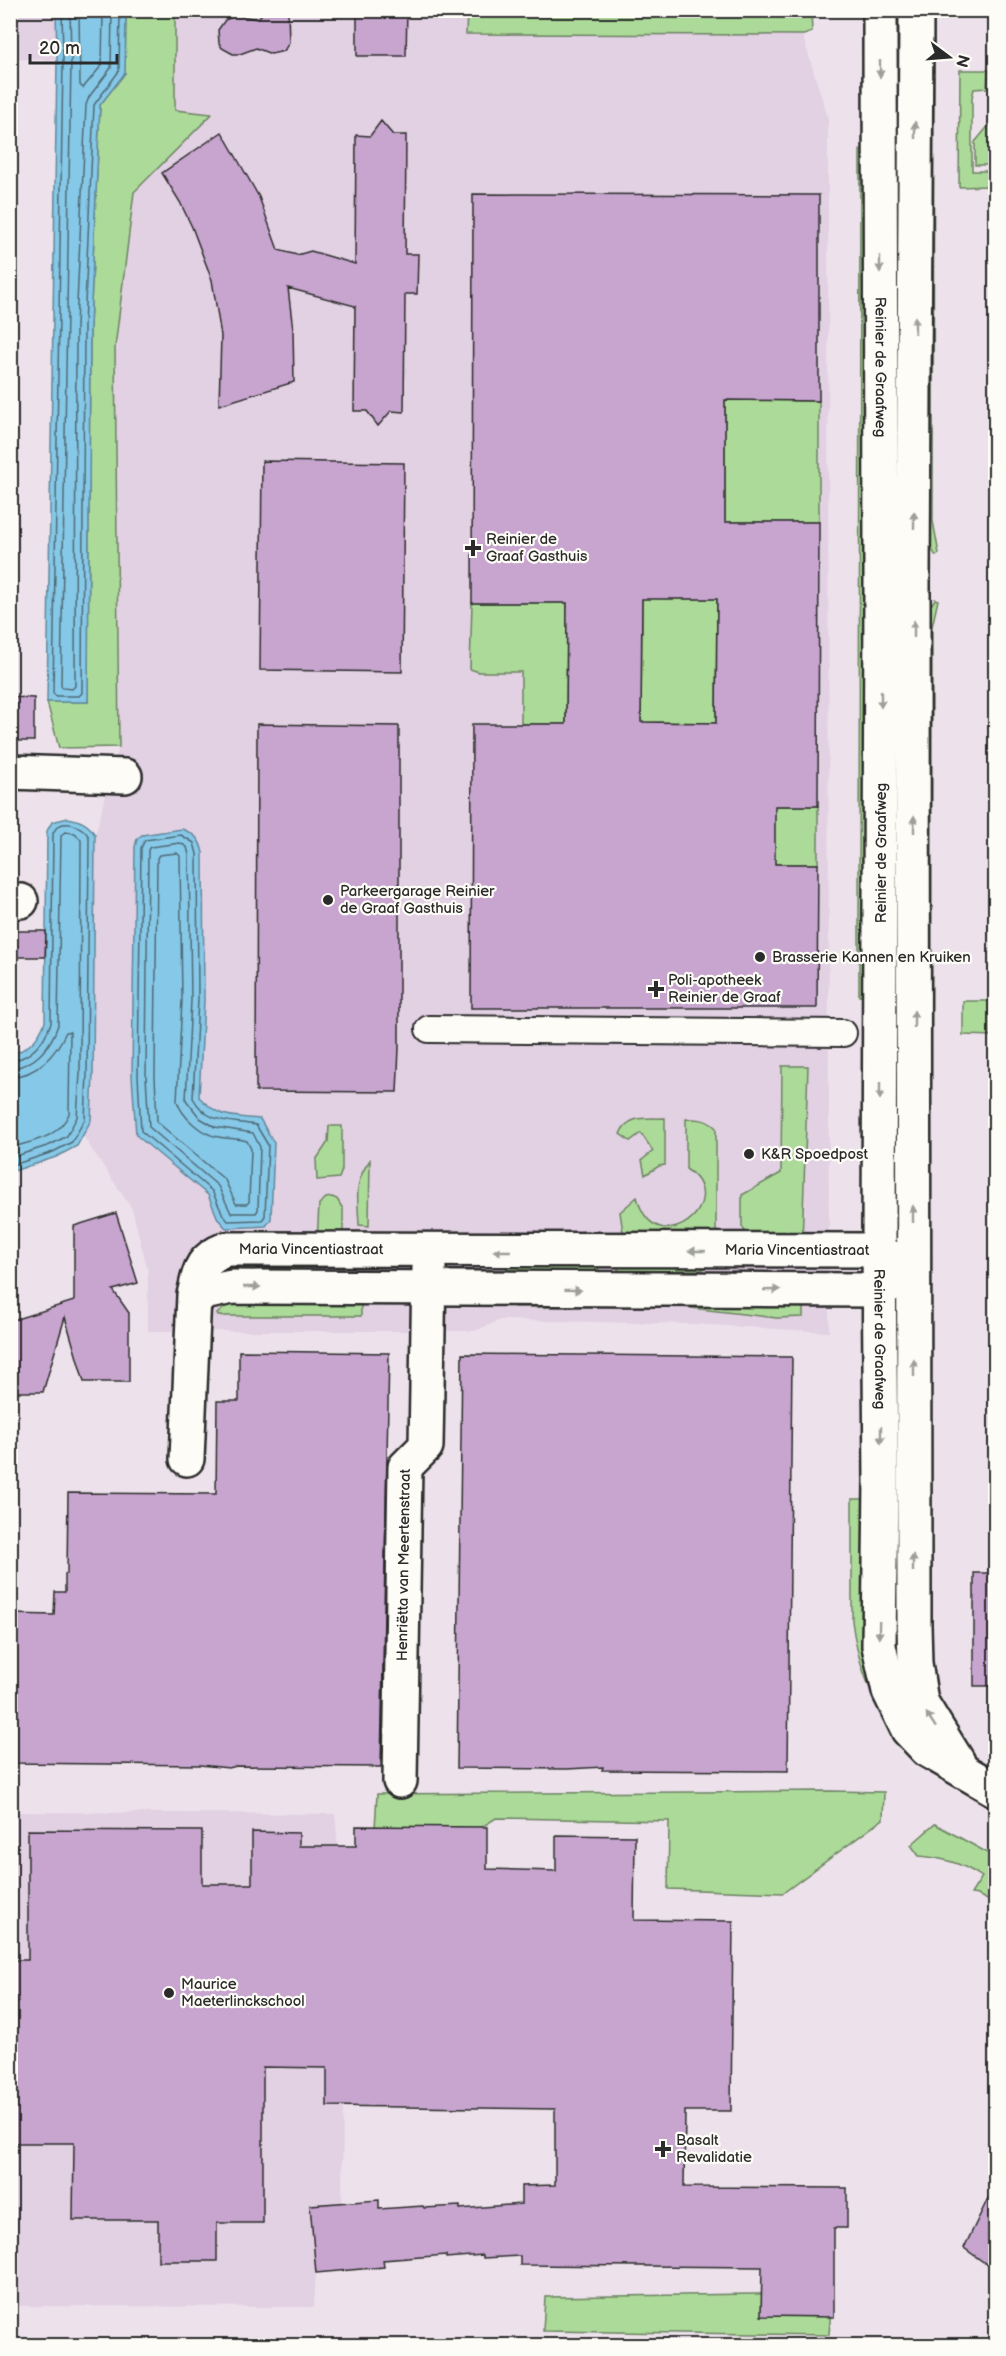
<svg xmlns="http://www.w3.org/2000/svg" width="1006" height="2356" font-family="'Balsamiq Sans',sans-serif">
  <rect width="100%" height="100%" fill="#ede2eb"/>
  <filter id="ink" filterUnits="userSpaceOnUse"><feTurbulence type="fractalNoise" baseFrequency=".0167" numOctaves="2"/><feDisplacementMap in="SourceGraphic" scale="12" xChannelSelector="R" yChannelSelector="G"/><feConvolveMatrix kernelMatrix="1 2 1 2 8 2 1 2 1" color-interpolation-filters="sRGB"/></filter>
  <g filter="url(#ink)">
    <path fill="#e2d0e3" d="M 11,11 L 58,11 L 57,60 L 11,59 Z
      M 175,11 L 795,11 L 828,118 L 829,1332 L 693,1324 L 500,1320 L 475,1331 L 148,1331 L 148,1271 L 132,1209 L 83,1136 L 91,1120 L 95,835 L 119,747 L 115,348 L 134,192 L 211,115 L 175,111 Z
      M 11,1812 L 335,1814 L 338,1846 L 330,1900 L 327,2106 L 343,2107 L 342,2202 L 311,2205 L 316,2273 L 314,2307 L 11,2306 Z"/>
    <path fill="#acda99" stroke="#6c8262" stroke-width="1.5" d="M 934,10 L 933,521 L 939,554 L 936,556 L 925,539 L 922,11 Z
      M 126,11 L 175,11 L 175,110 L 212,114 L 134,192 L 115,348 L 119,747 L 59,748 L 47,702 L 88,702 L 90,326 L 100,105 L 125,73 Z
      M 467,11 L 815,10 L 815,11 L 811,11 L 812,32 L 804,35 L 466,34 Z
      M 960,70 L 988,70 L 987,88 L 974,89 L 972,97 L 972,171 L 989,171 L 989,186 L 959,187 Z
      M 995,118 L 995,165 L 975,165 L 975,142 Z
      M 862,149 L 871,167 L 871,970 L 862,996 L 859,996 L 860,150 Z
      M 725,400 L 819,401 L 819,522 L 725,522 Z
      M 642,598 L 717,599 L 716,723 L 641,722 Z
      M 935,599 L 938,600 L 932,627 L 931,1312 L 929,1315 L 925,615 Z
      M 472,603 L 567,603 L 566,724 L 521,724 L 521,672 L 479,672 L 470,669 Z
      M 709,806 L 818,806 L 818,864 L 708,864 Z
      M 963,1001 L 995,1001 L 995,1036 L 963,1035 Z
      M 782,1066 L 808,1066 L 802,1244 L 748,1237 L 742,1226 L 742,1195 L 781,1173 Z
      M 665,1118 L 665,1165 L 659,1166 L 645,1175 L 642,1160 L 653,1151 L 641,1133 L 630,1141 L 620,1134 C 628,1114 647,1119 665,1118 Z
      M 686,1119 C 699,1119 707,1119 716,1128 L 716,1240 L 630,1237 L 623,1232 L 620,1212 L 637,1197 C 655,1267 737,1202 686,1169 Z
      M 329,1126 L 342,1126 L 342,1170 L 339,1178 L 317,1180 L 316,1160 L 328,1142 Z
      M 370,1160 L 369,1226 L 359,1225 C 358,1198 353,1183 370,1160 Z
      M 332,1197 L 337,1199 L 343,1209 L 343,1242 L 317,1243 L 319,1204 L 326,1198 Z
      M 301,1258 L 301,1279 L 228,1274 L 228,1264 Z
      M 506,1259 L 598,1259 L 599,1280 L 507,1280 Z
      M 615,1263 L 714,1264 L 701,1270 L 676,1270 L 654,1277 L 622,1276 Z
      M 361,1295 L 361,1316 L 218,1316 L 217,1314 L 233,1300 Z
      M 803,1296 L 803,1317 L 777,1318 L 674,1306 L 514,1307 L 507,1301 Z
      M 852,1499 L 870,1499 L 889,1727 C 869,1692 857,1660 852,1621 Z
      M 830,1791 L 884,1792 L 883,1819 L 783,1893 L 668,1889 L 669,1821 L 496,1818 L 474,1832 L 375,1828 L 377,1794 Z
      M 935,1824 L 995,1857 L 995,1904 L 978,1895 L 971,1894 L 982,1877 C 962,1863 943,1858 919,1856 L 911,1845 Z
      M 832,2293 L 829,2335 L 543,2331 L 545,2297 Z"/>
    <path fill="#86c8e7" stroke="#62899c" stroke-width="1.5" d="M 56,11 L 126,11 L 125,73 L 100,105 L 90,326 L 88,702 L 47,702 L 57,60 Z
      M 68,818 C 80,820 89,824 95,835 L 93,1074 L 91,1120 L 77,1146 L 56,1157 L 11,1172 L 11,1056 C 30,1046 37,1042 45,1022 L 47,831 L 52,822 Z
      M 182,829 C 195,834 200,839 203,853 L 204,1001 L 199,1097 C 220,1119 231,1116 260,1119 L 274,1143 L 271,1219 L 266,1226 L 226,1228 L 218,1219 L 208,1195 L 136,1135 L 132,1076 L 135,847 L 137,839 L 142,835 Z"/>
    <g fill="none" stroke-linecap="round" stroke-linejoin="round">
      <path stroke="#4f6a76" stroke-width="1.5" d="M 62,10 L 63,60 L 53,693 L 56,696 L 79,696 L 82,693 L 84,326 L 94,105 L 119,71 L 120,10
        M 70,10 L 71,60 L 61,686 L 63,688 L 72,689 L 75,686 L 76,326 L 86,105 L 89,97 L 111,68 L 112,10
        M 79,10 L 80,85 L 83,88 L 102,65 L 103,10
        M 181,835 L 194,843 L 197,854 L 198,1000 L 193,1098 C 208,1125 230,1120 256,1125 L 268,1145 L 265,1216 L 262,1220 L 228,1221 L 223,1215 L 212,1191 L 141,1131 L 138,1076 L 141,848 L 145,840 Z
        M 180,843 L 187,847 L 189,855 L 191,1000 L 186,1100 L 200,1118 L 215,1127 L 253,1133 L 260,1147 L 258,1210 L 256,1213 L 231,1213 L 218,1186 L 149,1127 L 146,1076 L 148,850 L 150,847 Z
        M 177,853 L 180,856 L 182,1000 L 177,1101 C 182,1117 202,1135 219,1137 C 228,1139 238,1138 247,1141 L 251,1149 L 249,1202 L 247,1204 L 236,1204 L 225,1180 L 157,1122 L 155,1076 L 157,858 L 159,855 Z
        M 10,1061 C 32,1058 44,1042 51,1023 L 53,833 C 60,817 82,824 89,837 L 87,1074 L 85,1119 L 72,1142 L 53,1152 L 10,1166
        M 10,1068 C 35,1067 51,1046 58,1025 L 61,835 L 65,832 L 75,833 L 81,840 L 80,1074 L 77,1117 L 67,1136 L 50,1145 L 10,1158
        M 10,1077 C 37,1076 56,1054 66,1032 L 70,1032 L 69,1114 C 57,1139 35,1140 10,1148"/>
    </g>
    <path fill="#c7a5cf" stroke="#2b2b2b" stroke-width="1.5" fill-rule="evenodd" d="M 271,10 L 288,10 L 289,42 L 284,51 L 271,54 L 256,48 L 240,54 L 233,54 L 222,48 L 219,43 L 218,30 L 225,20 L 236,15 L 257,19 L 263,13 Z
      M 357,10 L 407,10 L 406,56 L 357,56 Z
      M 381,121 L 393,135 L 406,135 L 405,254 L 418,254 L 417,294 L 405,294 L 404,412 L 391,411 L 378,426 L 367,411 L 354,411 L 355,306 L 288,288 L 293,330 L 294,382 L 219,405 L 221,336 L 212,280 L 192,227 L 180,202 L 162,173 L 222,132 L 259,197 L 278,250 L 297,255 L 311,251 L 355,264 L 356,135 L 370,136 Z
      M 473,194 L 819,195 L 819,401 L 725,400 L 725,522 L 819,522 L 818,806 L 775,806 L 775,864 L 818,864 L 817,1008 L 471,1008 L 472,724 L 566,724 L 567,603 L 472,603 ZM 642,599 L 717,599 L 716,723 L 641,722 Z
      M 262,461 L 404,463 L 402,672 L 260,670 Z
      M 10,697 L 34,698 L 34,741 L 10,741 Z
      M 257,724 L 399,726 L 399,1048 L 397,1092 L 256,1091 Z
      M 10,931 L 46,931 L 45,957 L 10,957 Z
      M 116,1213 L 138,1283 L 113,1290 L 129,1313 L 129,1382 L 84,1382 L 65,1317 L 43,1392 L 10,1392 L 10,1321 L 74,1301 L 74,1226 Z
      M 239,1351 L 389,1353 L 381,1767 L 236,1766 L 229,1768 L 200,1765 L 10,1763 L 10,1614 L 54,1615 L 55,1592 L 65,1592 L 65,1574 L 67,1574 L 68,1493 L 216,1494 L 217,1401 L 239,1401 Z
      M 462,1354 L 792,1357 L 788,1771 L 602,1770 L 603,1767 L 567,1769 L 457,1768 Z
      M 974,1573 L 996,1573 L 996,1686 L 974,1686 Z
      M 356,1826 L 487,1827 L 487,1869 L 556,1871 L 556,1835 L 635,1836 L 634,1920 L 733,1921 L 731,2111 L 685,2111 L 684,2187 L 847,2188 L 847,2228 L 834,2228 L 834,2317 L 761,2316 L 762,2267 L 520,2265 L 520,2256 L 483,2258 L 483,2255 L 446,2258 L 446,2255 L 383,2260 L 384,2267 L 316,2273 L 310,2205 L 379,2200 L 379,2209 L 423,2206 L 424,2208 L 460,2206 L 460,2209 L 521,2204 L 521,2186 L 555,2185 L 555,2109 L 327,2106 L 327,2068 L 263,2067 L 263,2223 L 217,2223 L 217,2261 L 158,2261 L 158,2220 L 73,2220 L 74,2143 L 10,2143 L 11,1960 L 28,1960 L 28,1830 L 202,1831 L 202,1884 L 252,1884 L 252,1832 L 299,1833 L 299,1846 L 356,1846 Z
      M 996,2182 L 996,2271 L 964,2248 Z"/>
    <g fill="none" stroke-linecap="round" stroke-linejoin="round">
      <g stroke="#2b2b2b" stroke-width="30">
        <path id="pedestrian" d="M 429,1029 L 843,1033"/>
      </g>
      <g stroke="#2b2b2b" stroke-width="38">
        <g id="minor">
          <path d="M 10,772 L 125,776"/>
          <path d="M 10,901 L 21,901"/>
          <path id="s1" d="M 187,1459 L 194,1295 C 200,1270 200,1259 226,1249 L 879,1250 L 913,1273 L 880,1290 L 232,1287 L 194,1295"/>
          <path id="s2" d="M 400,1781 L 405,1467 L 426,1446 L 429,1268"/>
        </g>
      </g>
      <g stroke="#2b2b2b" stroke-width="38">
        <g id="secondary">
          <path id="s3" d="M 880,10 L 881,577 L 879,1250 L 881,1480 L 879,1646 L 889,1691 L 908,1730 L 927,1750 L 996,1790"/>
          <path d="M 916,10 L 913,579 L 914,1625 L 915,1663 L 921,1702 L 958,1762"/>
        </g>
      </g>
      <use href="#pedestrian" stroke="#fdfcf7" stroke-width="26"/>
      <use href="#minor" stroke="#fdfcf7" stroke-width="33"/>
      <use href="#secondary" stroke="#fdfcf7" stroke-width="33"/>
    </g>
    <defs><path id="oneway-solid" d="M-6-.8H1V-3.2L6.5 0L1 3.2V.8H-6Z" transform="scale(1.5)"/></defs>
    <g fill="#9e9e9b">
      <use href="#oneway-solid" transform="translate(880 69) rotate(90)"/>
      <use href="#oneway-solid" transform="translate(915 130) rotate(-90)"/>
      <use href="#oneway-solid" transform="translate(880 264) rotate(90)"/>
      <use href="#oneway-solid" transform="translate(915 325) rotate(-90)"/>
      <use href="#oneway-solid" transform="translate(914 520) rotate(-90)"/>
      <use href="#oneway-solid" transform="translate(914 629) rotate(-90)"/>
      <use href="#oneway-solid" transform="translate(881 699) rotate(90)"/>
      <use href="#oneway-solid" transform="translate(914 824) rotate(-90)"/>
      <use href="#oneway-solid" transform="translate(914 1019) rotate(-90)"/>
      <use href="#oneway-solid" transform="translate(880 1091) rotate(90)"/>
      <use href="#oneway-solid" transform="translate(913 1214) rotate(-90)"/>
      <use href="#oneway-solid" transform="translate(502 1251) rotate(180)"/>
      <use href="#oneway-solid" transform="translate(697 1251) rotate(180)"/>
      <use href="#oneway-solid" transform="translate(252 1287)"/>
      <use href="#oneway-solid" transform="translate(573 1290) rotate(1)"/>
      <use href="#oneway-solid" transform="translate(772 1290) rotate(-1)"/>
      <use href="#oneway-solid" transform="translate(914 1368) rotate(-90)"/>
      <use href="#oneway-solid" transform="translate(881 1435) rotate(90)"/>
      <use href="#oneway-solid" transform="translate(913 1563) rotate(-90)"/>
      <use href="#oneway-solid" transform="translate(879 1630) rotate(91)"/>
      <use href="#oneway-solid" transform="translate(931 1720) rotate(-123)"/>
    </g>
  </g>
  <g fill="#2b2b2b" stroke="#fdfcf7" stroke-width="2">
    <path d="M470 539h6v6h6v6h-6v6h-6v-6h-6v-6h6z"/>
    <circle cx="328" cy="900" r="6"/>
    <circle cx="760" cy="957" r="6"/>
    <path d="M653 980h6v6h6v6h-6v6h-6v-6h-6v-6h6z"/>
    <circle cx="749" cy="1154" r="6"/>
    <circle cx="169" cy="1993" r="6"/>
    <path d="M660 2140h6v6h6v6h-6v6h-6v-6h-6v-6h6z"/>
  </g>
  <g text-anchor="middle" stroke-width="4.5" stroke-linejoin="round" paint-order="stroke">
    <g font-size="15" fill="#2b2b2b" stroke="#fdfcf7">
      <text dy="5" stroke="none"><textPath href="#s3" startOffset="357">Reinier de Graafweg</textPath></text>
      <text transform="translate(881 853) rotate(-90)" y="5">Reinier de Graafweg</text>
      <text dy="5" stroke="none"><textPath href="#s1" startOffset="309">Maria Vincentiastraat</textPath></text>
      <text dy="5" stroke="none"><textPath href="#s1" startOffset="795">Maria Vincentiastraat</textPath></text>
      <text dy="5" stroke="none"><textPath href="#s3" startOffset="1329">Reinier de Graafweg</textPath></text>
      <text dy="5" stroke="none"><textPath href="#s2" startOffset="216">Henriëtta van Meertenstraat</textPath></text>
    </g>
    <g font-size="15" fill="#2b2b2b" stroke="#fdfcf7" text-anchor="start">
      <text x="486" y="544">Reinier de<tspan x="486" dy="17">Graaf Gasthuis</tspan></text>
      <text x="340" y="896">Parkeergarage Reinier<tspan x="340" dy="17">de Graaf Gasthuis</tspan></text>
      <text x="772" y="962">Brasserie Kannen en Kruiken</text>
      <text x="668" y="985">Poli-apotheek<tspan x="668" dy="17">Reinier de Graaf</tspan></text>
      <text x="761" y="1159">K&amp;R Spoedpost</text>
      <text x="181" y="1989">Maurice<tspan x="181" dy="17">Maeterlinckschool</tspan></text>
      <text x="676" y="2145">Basalt<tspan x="676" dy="17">Revalidatie</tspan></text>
    </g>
  </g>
  <rect width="1006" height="2356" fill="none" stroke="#fdfcf7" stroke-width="36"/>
  <rect x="18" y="18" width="970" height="2320" fill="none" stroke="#2b2b2b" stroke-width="2" filter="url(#ink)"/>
  <g transform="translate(949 57) rotate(106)" stroke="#fdfcf7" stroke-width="4.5" paint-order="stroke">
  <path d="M0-4.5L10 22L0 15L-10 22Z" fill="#2b2b2b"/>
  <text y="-9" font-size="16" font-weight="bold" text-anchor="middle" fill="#2b2b2b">N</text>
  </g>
  <path d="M30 54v9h87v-9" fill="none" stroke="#2b2b2b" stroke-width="3"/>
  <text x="39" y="54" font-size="18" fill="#2b2b2b" stroke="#fdfcf7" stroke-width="4.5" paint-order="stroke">20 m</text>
</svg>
